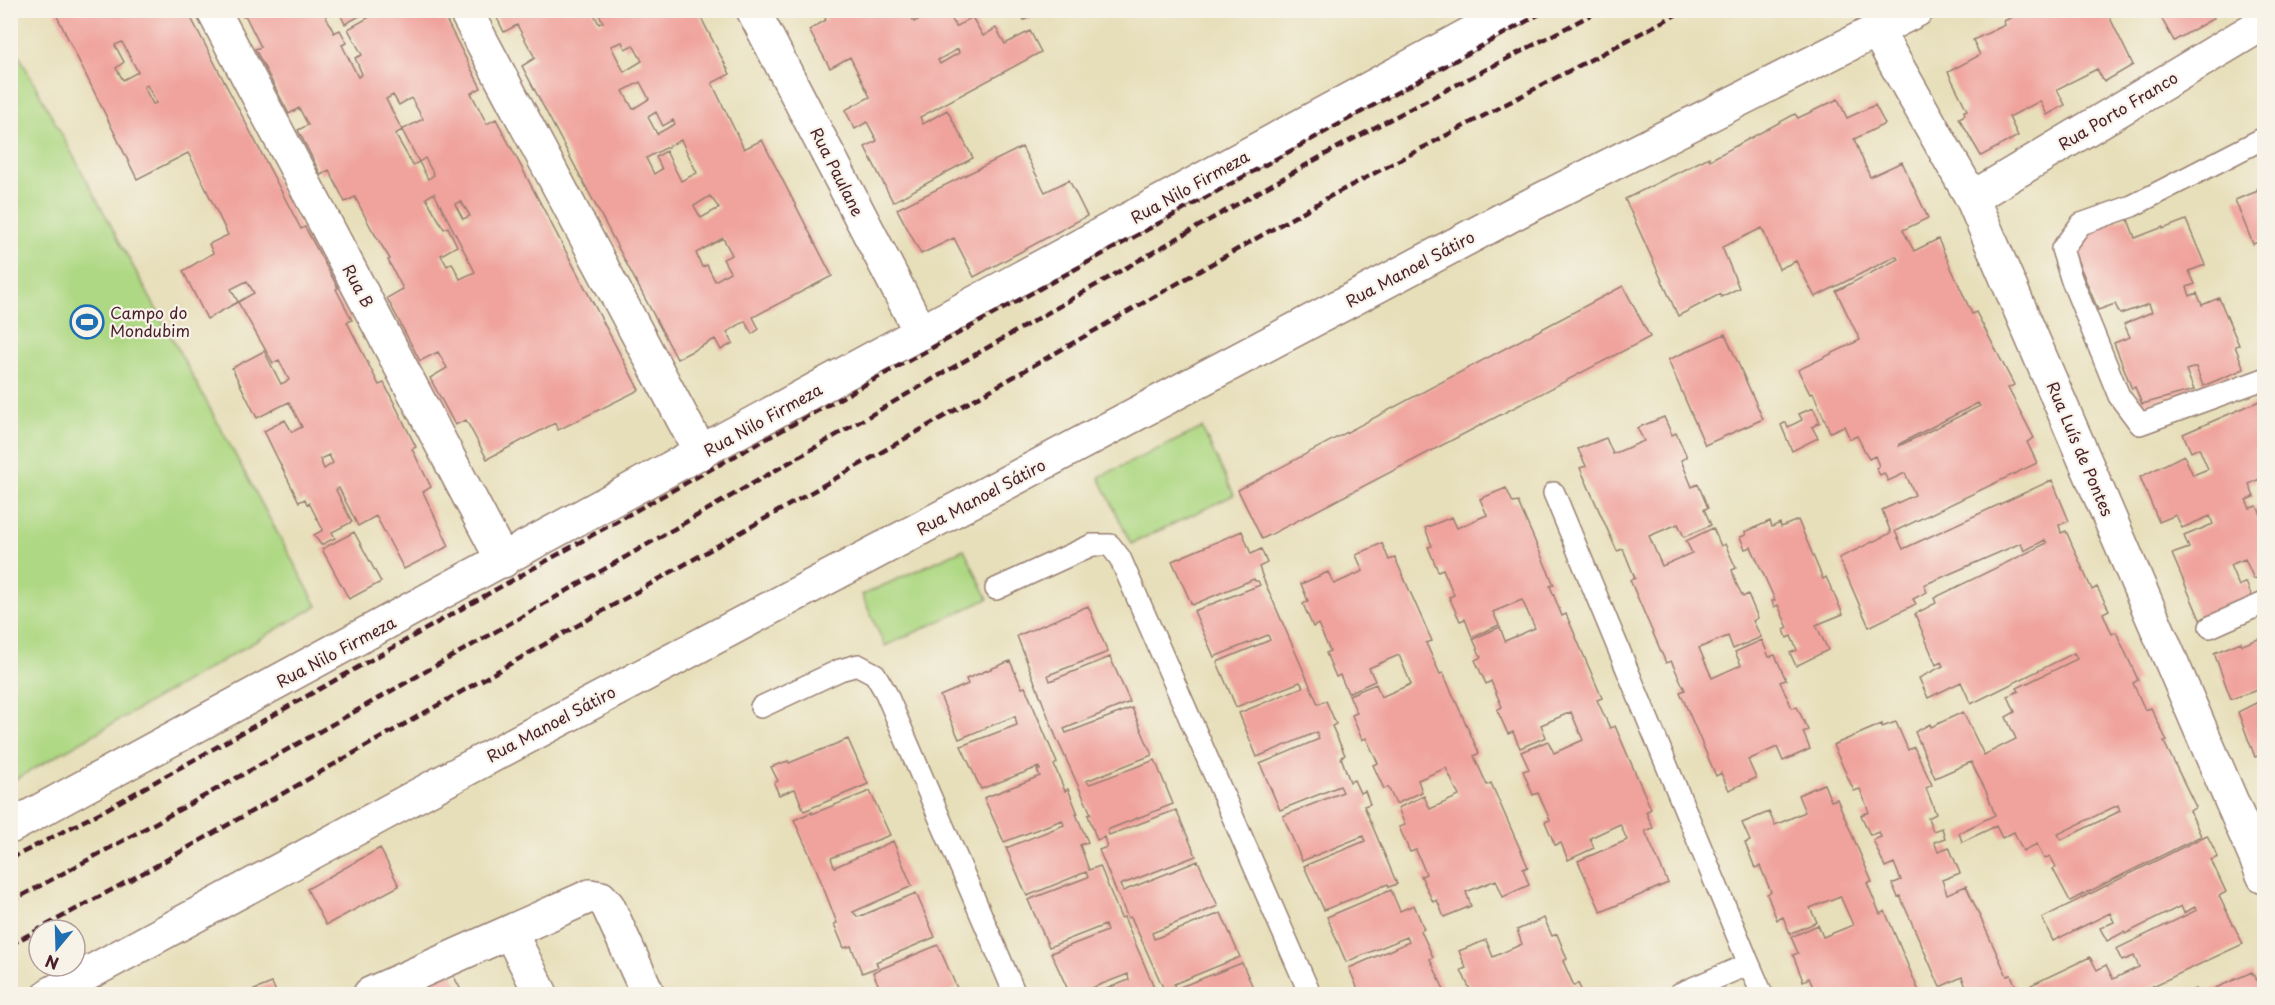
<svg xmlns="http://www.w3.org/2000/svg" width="2275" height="1005" font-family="'Playpen Sans',sans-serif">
  <rect width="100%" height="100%" fill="#f7f3e8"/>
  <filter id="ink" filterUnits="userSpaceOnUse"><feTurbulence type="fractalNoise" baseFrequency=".0167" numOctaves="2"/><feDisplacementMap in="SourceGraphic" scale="12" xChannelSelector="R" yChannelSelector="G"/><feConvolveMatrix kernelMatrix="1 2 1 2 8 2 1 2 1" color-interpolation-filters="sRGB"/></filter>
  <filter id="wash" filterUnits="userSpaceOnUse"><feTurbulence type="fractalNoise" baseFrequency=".008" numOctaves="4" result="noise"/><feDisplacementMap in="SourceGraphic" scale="24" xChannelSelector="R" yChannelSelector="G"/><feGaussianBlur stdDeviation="1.35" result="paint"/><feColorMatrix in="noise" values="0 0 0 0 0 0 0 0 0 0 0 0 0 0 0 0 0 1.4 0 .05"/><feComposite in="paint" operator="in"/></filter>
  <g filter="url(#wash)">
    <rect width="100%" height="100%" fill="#e7dfba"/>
    <path fill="#aed883" stroke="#7c7c57" stroke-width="1.5" d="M 10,39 L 317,606 L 11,782 L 10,782 Z
      M 1202,428 L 1234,495 L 1131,544 L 1099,477 Z
      M 964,549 L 988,599 L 885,646 L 862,595 Z"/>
    <g id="blocks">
      <path fill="#f0a39d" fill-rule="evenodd" d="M 54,10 L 187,10 L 301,229 L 305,227 L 338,288 L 336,289 L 352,320 L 347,322 L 379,385 L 384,383 L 416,447 L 412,449 L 431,487 L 423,492 L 449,546 L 404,569 L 376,516 L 358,526 L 339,488 L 336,490 L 352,522 L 332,532 L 335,538 L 321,545 L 314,535 L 323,530 L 309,503 L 307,504 L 305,499 L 299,502 L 264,431 L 285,420 L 292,432 L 302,427 L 289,402 L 257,418 L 232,368 L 264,351 L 281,384 L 289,380 L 279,360 L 273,363 L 238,302 L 254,293 L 247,281 L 231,289 L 238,302 L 207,319 L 183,271 L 213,253 L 209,244 L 228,235 L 194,164 L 188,153 L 137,179 ZM 122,42 L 138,72 L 123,80 L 116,68 L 124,62 L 115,45 ZM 147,85 L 156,103 L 153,104 L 144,87 ZM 329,455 L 333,463 L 324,469 L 320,459 Z
        M 239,10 L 328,10 L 324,13 L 334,33 L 340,30 L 347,43 L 342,45 L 358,77 L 362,74 L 355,58 L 362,55 L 348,29 L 368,18 L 365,13 L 345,24 L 338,10 L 441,10 L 481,88 L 471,93 L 487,124 L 496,119 L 639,390 L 558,430 L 555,423 L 487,459 L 466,420 L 455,425 L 430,378 L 447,368 L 438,352 L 420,361 L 387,298 L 403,289 L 388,260 L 390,259 L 371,228 L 355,197 L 345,202 L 329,170 L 321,175 L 298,130 L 308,125 L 299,108 L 289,114 L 255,49 L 261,47 L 245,15 L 243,17 ZM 393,95 L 399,105 L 411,98 L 423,119 L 402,130 L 386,99 ZM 402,130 L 419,162 L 413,165 L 395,134 ZM 425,158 L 434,175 L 428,179 L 419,162 ZM 434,193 L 475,272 L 460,279 L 452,263 L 447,266 L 441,255 L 457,246 L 448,227 L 444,229 L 426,198 ZM 461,201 L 470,216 L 463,219 L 455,204 Z
        M 493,10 L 592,10 L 599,24 L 603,22 L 597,10 L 697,10 L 730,74 L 712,83 L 744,149 L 762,140 L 832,276 L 753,317 L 759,329 L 752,334 L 745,321 L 727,332 L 733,343 L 721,350 L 715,339 L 677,359 L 522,66 L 535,58 L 517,25 L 504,32 ZM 622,42 L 625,49 L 633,45 L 642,61 L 624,72 L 611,46 ZM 640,82 L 649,99 L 633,109 L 623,91 ZM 656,112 L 663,126 L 673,120 L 675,124 L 657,134 L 648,117 ZM 681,140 L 697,173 L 681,181 L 666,151 L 656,157 L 662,169 L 654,174 L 646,158 ZM 710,196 L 719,208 L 701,218 L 694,206 ZM 723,238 L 732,255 L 723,259 L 730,272 L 715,281 L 707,265 L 702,267 L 696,253 Z
        M 821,10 L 908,10 L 914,22 L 937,10 L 947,10 L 956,27 L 972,17 L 983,36 L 996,28 L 1005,44 L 1030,31 L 1041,52 L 920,117 L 923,124 L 947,110 L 973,158 L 893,202 L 865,147 L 877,141 L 867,122 L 855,129 L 845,110 L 870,97 L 850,57 L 830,68 L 809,30 L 826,20 ZM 958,49 L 959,53 L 940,64 L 938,60 Z
        M 1019,10 L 1044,10 L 1024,20 Z
        M 2026,10 L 2106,10 L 2133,65 L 2104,82 L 2097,69 L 2057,89 L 2065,105 L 2047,115 L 2040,101 L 2009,117 L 2018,136 L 1981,156 L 1959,118 L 1965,115 L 1964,111 L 1967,110 L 1948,72 L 1980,55 L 1973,40 L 2005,25 L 2004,21 Z
        M 2157,10 L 2210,10 L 2214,18 L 2174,41 Z
        M 1838,99 L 1847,118 L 1875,105 L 1885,124 L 1854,139 L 1870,177 L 1902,162 L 1928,218 L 1903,230 L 1914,251 L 1938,239 L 1972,314 L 1976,312 L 2014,385 L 2008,388 L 2034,438 L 2027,442 L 2037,463 L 1895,531 L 1903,549 L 2052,480 L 2069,521 L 2059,525 L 2061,533 L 2066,531 L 2092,590 L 2097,587 L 2109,610 L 2103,613 L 2112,634 L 2116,632 L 2138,680 L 2133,683 L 2145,710 L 2151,708 L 2167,741 L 2164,742 L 2196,807 L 2190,811 L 2201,836 L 2070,901 L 2053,869 L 2056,867 L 2050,856 L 2044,859 L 2037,844 L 2023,851 L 2014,832 L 2002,838 L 1996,826 L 1962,842 L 1959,833 L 1995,815 L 1986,791 L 1971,762 L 1935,778 L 1915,732 L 1930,724 L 1931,727 L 1963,712 L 1984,755 L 2016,739 L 2006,717 L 2015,712 L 2008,696 L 2019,691 L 2017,688 L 2077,659 L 2074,653 L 1971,704 L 1961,682 L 1928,698 L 1919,678 L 1943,666 L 1941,662 L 1936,665 L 1915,614 L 1936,603 L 1934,598 L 2047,543 L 2045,540 L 2024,551 L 2021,543 L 1924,585 L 1927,592 L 1913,599 L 1916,604 L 1869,627 L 1839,558 L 1891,533 L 1882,510 L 1915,495 L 1905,473 L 1888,481 L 1884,473 L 1880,475 L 1876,468 L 1879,466 L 1875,456 L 1869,459 L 1857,436 L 1850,439 L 1844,426 L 1830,432 L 1813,393 L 1810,394 L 1798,370 L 1860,340 L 1836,291 L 1898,259 L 1896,256 L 1815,297 L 1796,261 L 1779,269 L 1762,228 L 1722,247 L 1739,288 L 1721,297 L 1720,294 L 1678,316 L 1625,199 L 1709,157 L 1710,160 L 1795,114 L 1798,118 ZM 1978,403 L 1980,406 L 1899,446 L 1899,444 ZM 2118,805 L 2120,811 L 2061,840 L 2058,834 Z
        M 1022,147 L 1045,192 L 1069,180 L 1087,216 L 974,277 L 954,238 L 921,254 L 897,209 Z
        M 2264,186 L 2264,240 L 2253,244 L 2235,200 L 2258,191 L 2257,189 Z
        M 2127,217 L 2135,238 L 2163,227 L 2163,229 L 2186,220 L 2205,265 L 2189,271 L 2195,284 L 2187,287 L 2190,296 L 2197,293 L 2202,305 L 2219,298 L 2239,345 L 2235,346 L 2244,369 L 2203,386 L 2196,367 L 2186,370 L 2194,390 L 2142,404 L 2135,387 L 2132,389 L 2114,343 L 2130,337 L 2124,324 L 2152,312 L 2149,304 L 2120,314 L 2115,304 L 2098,310 L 2069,240 Z
        M 1623,286 L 1650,337 L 1262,539 L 1238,490 Z
        M 1725,334 L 1763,419 L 1705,445 L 1668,360 Z
        M 2264,399 L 2264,477 L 2249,484 L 2254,497 L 2246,500 L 2250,508 L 2257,506 L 2263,519 L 2264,518 L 2264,575 L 2254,579 L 2245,559 L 2230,565 L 2239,586 L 2246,582 L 2254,602 L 2202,624 L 2172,554 L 2189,548 L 2184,536 L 2213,524 L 2210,516 L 2182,528 L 2176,515 L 2159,522 L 2140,477 L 2184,455 L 2193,475 L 2208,469 L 2199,448 L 2191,452 L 2183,434 Z
        M 1813,408 L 1820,422 L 1812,427 L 1818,438 L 1792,451 L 1781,425 L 1786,422 L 1788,427 L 1802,420 L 1799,414 Z
        M 1664,417 L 1672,435 L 1676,433 L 1687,457 L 1681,460 L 1692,487 L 1698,484 L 1708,508 L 1704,509 L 1711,525 L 1684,537 L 1678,524 L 1649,536 L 1662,566 L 1692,553 L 1686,541 L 1713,528 L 1721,546 L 1725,544 L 1736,568 L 1732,570 L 1736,583 L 1743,597 L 1748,594 L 1758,618 L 1753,621 L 1761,637 L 1733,649 L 1728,636 L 1699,648 L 1712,678 L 1741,665 L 1735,652 L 1762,640 L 1769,657 L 1775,655 L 1786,680 L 1780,682 L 1792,708 L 1797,707 L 1808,730 L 1803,732 L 1810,749 L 1783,761 L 1777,747 L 1748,760 L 1756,778 L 1729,790 L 1721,773 L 1716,776 L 1680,692 L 1685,690 L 1671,661 L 1666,663 L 1630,580 L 1635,578 L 1623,549 L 1617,551 L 1580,468 L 1586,466 L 1578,449 L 1606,438 L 1613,454 L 1644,441 L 1637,428 Z
        M 1506,488 L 1513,503 L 1518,502 L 1554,585 L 1550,586 L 1562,616 L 1566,614 L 1602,698 L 1597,700 L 1610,728 L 1615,726 L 1651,809 L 1646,812 L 1653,828 L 1645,831 L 1668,883 L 1601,912 L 1578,861 L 1627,840 L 1620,824 L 1590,838 L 1594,848 L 1568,860 L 1561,843 L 1555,845 L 1545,822 L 1550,820 L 1538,793 L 1533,795 L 1523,771 L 1529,769 L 1521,752 L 1548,741 L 1554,753 L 1583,740 L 1571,712 L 1541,725 L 1546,737 L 1520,748 L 1513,732 L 1508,734 L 1497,710 L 1502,707 L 1491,681 L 1486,684 L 1475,660 L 1481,657 L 1473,639 L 1500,627 L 1505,641 L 1535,628 L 1522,600 L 1493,612 L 1499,625 L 1472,637 L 1465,619 L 1460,621 L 1449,597 L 1454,595 L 1443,569 L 1438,571 L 1428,547 L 1432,546 L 1425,528 L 1452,517 L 1457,528 L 1487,515 L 1480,499 Z
        M 1798,520 L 1823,579 L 1826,577 L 1843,614 L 1816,625 L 1828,650 L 1796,666 L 1790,653 L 1797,650 L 1791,636 L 1787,638 L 1784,630 L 1788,628 L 1778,605 L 1774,607 L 1772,601 L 1775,600 L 1751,547 L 1745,549 L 1740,537 L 1746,535 L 1745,532 L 1770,521 L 1772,527 L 1780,523 L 1781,527 Z
        M 1242,531 L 1251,554 L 1261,549 L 1267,563 L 1259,567 L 1263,578 L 1318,704 L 1326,701 L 1336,724 L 1332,726 L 1345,755 L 1341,757 L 1350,782 L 1354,780 L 1360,793 L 1365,791 L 1370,804 L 1364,806 L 1397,884 L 1389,887 L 1388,884 L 1324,910 L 1304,866 L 1365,841 L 1363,836 L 1302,861 L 1283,816 L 1343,792 L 1340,786 L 1280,810 L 1260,764 L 1319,739 L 1317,732 L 1257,757 L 1239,713 L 1303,687 L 1300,682 L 1236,707 L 1217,662 L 1270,640 L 1268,635 L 1214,657 L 1194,611 L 1260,585 L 1258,581 L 1255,581 L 1254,579 L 1192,605 L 1172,561 Z
        M 354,532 L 381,582 L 349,599 L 322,549 Z
        M 1382,543 L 1389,560 L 1395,558 L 1432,641 L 1426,643 L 1440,674 L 1443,673 L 1479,753 L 1474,756 L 1487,785 L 1491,783 L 1528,867 L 1523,869 L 1529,885 L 1503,897 L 1496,880 L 1466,892 L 1471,906 L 1444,917 L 1437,900 L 1433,902 L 1421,876 L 1426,874 L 1416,850 L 1410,852 L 1399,827 L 1405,825 L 1398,808 L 1424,796 L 1430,809 L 1459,796 L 1446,768 L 1418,780 L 1422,792 L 1396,804 L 1388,787 L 1384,789 L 1373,765 L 1378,763 L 1366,738 L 1362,740 L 1352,715 L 1357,713 L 1349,695 L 1376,684 L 1381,697 L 1411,684 L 1399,655 L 1369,668 L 1375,681 L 1348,693 L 1340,675 L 1336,677 L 1326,653 L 1330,651 L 1318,624 L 1313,627 L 1303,604 L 1308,601 L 1301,584 L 1328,572 L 1334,584 L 1363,571 L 1356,555 Z
        M 1088,606 L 1108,652 L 1048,675 L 1050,681 L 1110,657 L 1130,702 L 1064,729 L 1066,733 L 1132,708 L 1152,755 L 1086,781 L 1090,784 L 1155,760 L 1173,804 L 1107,830 L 1109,835 L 1176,810 L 1196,856 L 1120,885 L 1123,891 L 1198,861 L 1218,906 L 1152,933 L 1154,939 L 1221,913 L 1240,957 L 1174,984 L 1175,989 L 1242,963 L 1256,994 L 1166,994 L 1131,917 L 1128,918 L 1116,891 L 1099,850 L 1107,847 L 1104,837 L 1097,840 L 1088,815 L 1091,814 L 1056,737 L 1017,636 Z
        M 2264,612 L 2264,631 L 2258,614 Z
        M 2264,637 L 2264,688 L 2231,699 L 2214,653 L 2241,642 L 2242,645 Z
        M 1010,661 L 1022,688 L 1025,687 L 1057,763 L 1054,765 L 1065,791 L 1068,789 L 1078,814 L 1076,814 L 1088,842 L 1080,845 L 1089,870 L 1100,866 L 1121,918 L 1124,917 L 1157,994 L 1093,994 L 1129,980 L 1128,974 L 1076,994 L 1070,994 L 1051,953 L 1107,931 L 1105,925 L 1049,947 L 1028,900 L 1088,877 L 1086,872 L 1027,896 L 1006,848 L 1064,825 L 1062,820 L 1004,842 L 984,798 L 1040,776 L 1037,770 L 1040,770 L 1039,767 L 981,789 L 961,746 L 1017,725 L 1015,716 L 959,739 L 940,696 L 968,684 L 966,679 Z
        M 2264,699 L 2264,754 L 2255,757 L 2238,712 Z
        M 1896,722 L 1908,750 L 1914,747 L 1932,785 L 1926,788 L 1936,814 L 1928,818 L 1933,831 L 1942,828 L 1945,838 L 1934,842 L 1938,851 L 1949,847 L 1960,873 L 1942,880 L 1947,894 L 1966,886 L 2007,976 L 2011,975 L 2019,994 L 1962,994 L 1968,992 L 1962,977 L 1940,987 L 1900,896 L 1898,897 L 1892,884 L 1901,880 L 1894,863 L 1885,867 L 1873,840 L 1881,837 L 1879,832 L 1870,835 L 1861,815 L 1869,812 L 1860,789 L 1854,791 L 1833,745 L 1882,724 L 1882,727 Z
        M 848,739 L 868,784 L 804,811 L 795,789 L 779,795 L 774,783 L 778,781 L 771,767 L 788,761 L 789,763 Z
        M 1824,784 L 1831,801 L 1837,799 L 1872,882 L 1867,883 L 1880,914 L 1885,911 L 1920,994 L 1816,994 L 1809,978 L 1803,981 L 1793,955 L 1798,953 L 1791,937 L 1818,925 L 1823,937 L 1853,925 L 1840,896 L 1810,908 L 1817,922 L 1790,934 L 1783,917 L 1777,920 L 1767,894 L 1771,892 L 1760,866 L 1755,868 L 1745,843 L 1750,841 L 1742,823 L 1769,812 L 1775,825 L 1805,812 L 1798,795 Z
        M 870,791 L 890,835 L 831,858 L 833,864 L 835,867 L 893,841 L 912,886 L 853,912 L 858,917 L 916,893 L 935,937 L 876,962 L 878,967 L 862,973 L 851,946 L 844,948 L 834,924 L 837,923 L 817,871 L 794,820 L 812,812 L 812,814 Z
        M 2207,835 L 2218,857 L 2211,860 L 2226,892 L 2219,896 L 2243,944 L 2136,994 L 2036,994 L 2031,985 L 2090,957 L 2097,970 L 2106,965 L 2113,979 L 2139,967 L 2134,956 L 2122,961 L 2116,949 L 2197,910 L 2195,907 L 2184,913 L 2181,906 L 2125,934 L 2124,932 L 2107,941 L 2100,928 L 2114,922 L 2110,913 L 2053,941 L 2042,918 Z
        M 380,848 L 399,886 L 326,925 L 307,889 Z
        M 1391,890 L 1400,911 L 1414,905 L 1424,929 L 1421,931 L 1433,957 L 1430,959 L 1446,994 L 1417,994 L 1416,992 L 1409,994 L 1360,994 L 1349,968 L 1409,942 L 1407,937 L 1346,962 L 1327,917 Z
        M 1544,918 L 1552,936 L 1557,934 L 1567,959 L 1563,961 L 1574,986 L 1578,983 L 1583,994 L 1472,994 L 1461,970 L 1466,968 L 1459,951 L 1486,940 L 1493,957 L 1522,944 L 1517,930 Z
        M 938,945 L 957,988 L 942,994 L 882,994 L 873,972 Z
        M 450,969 L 463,994 L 421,994 L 416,987 Z
        M 2252,972 L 2263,994 L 2202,994 Z
        M 272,983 L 277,994 L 244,994 Z
        M 2195,989 L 2198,994 L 2184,994 Z"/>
    </g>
  </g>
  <g filter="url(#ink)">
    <use href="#blocks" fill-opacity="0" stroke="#987f72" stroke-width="1.5"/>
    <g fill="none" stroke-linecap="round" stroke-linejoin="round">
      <g stroke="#987f72" stroke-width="24">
        <path id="lane" d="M 2264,138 L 2132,206 L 2081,224 L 2062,249 L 2071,278 L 2119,396 L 2140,424 L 2264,379
          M 1554,493 L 1749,964 L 1679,994
          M 996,589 L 1092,545 L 1110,545 L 1120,558 L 1310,994
          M 2210,627 L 2264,603
          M 761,707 L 840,670 L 858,665 L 875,674 L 886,693 L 1015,994
          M 1749,964 L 1762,994"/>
      </g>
      <g stroke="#987f72" stroke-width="36">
        <path id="street" d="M 213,10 L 503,561
          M 465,10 L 701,453
          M 753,10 L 921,333
          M 1877,31 L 1972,198 L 2264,877
          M 1972,198 L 2264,23
          M 10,827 L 1514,10
          M 510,932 L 541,994
          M 50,994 L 463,771 L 1513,214 L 1917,10
          M 370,994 L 590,896 L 601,898 L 608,906 L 648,994"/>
      </g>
      <use href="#lane" stroke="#fff" stroke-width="21"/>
      <use href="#street" stroke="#fff" stroke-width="33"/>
      <path stroke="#4a1f2b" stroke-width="4.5" stroke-dasharray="9 4.5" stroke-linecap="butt" d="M 10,859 L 105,810 L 635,511 L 1547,10
        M 10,902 C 449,666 875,409 1308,164 C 1404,110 1503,62 1600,10
        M 10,945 L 154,867 L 1329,197 L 1685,10"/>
    </g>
  </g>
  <defs>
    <g id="stadium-ring" transform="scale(1.725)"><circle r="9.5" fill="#f7f3e8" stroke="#1f6fb2" stroke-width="1.5"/><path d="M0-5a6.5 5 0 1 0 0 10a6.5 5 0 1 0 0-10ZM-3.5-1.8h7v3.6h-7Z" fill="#1f6fb2"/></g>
  </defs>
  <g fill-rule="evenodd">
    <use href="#stadium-ring" x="87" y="322"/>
  </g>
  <g text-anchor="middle" stroke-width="4.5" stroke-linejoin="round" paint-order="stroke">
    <g font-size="16" fill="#4a1f2b" stroke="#f7f3e8">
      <text transform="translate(2118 111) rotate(-31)" y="6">Rua Porto Franco</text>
      <text transform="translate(837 172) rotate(63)" y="6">Rua Paulane</text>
      <text transform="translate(1190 187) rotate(-29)" y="6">Rua Nilo Firmeza</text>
      <text transform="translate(1410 269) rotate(-28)" y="6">Rua Manoel Sátiro</text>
      <text transform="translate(358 286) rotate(62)" y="6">Rua B</text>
      <text transform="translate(763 420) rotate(-29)" y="6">Rua Nilo Firmeza</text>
      <text transform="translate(2080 449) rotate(67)" y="6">Rua Luís de Pontes</text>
      <text transform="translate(981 497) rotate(-28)" y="6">Rua Manoel Sátiro</text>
      <text transform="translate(336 652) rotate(-28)" y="6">Rua Nilo Firmeza</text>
      <text transform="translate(551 724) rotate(-28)" y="6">Rua Manoel Sátiro</text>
    </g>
    <g font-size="16" fill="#4a1f2b" stroke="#f7f3e8" text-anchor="start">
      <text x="110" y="319">Campo do<tspan x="110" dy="18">Mondubim</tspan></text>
    </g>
  </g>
  <rect width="2275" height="1005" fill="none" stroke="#f7f3e8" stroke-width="36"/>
  <g transform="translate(57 948) rotate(199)"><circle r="28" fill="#f7f3e8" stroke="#b29e9c" stroke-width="1.5"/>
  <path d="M0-4.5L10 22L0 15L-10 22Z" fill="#1f6fb2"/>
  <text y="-9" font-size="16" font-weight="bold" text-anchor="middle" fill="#4a1f2b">N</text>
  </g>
</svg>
